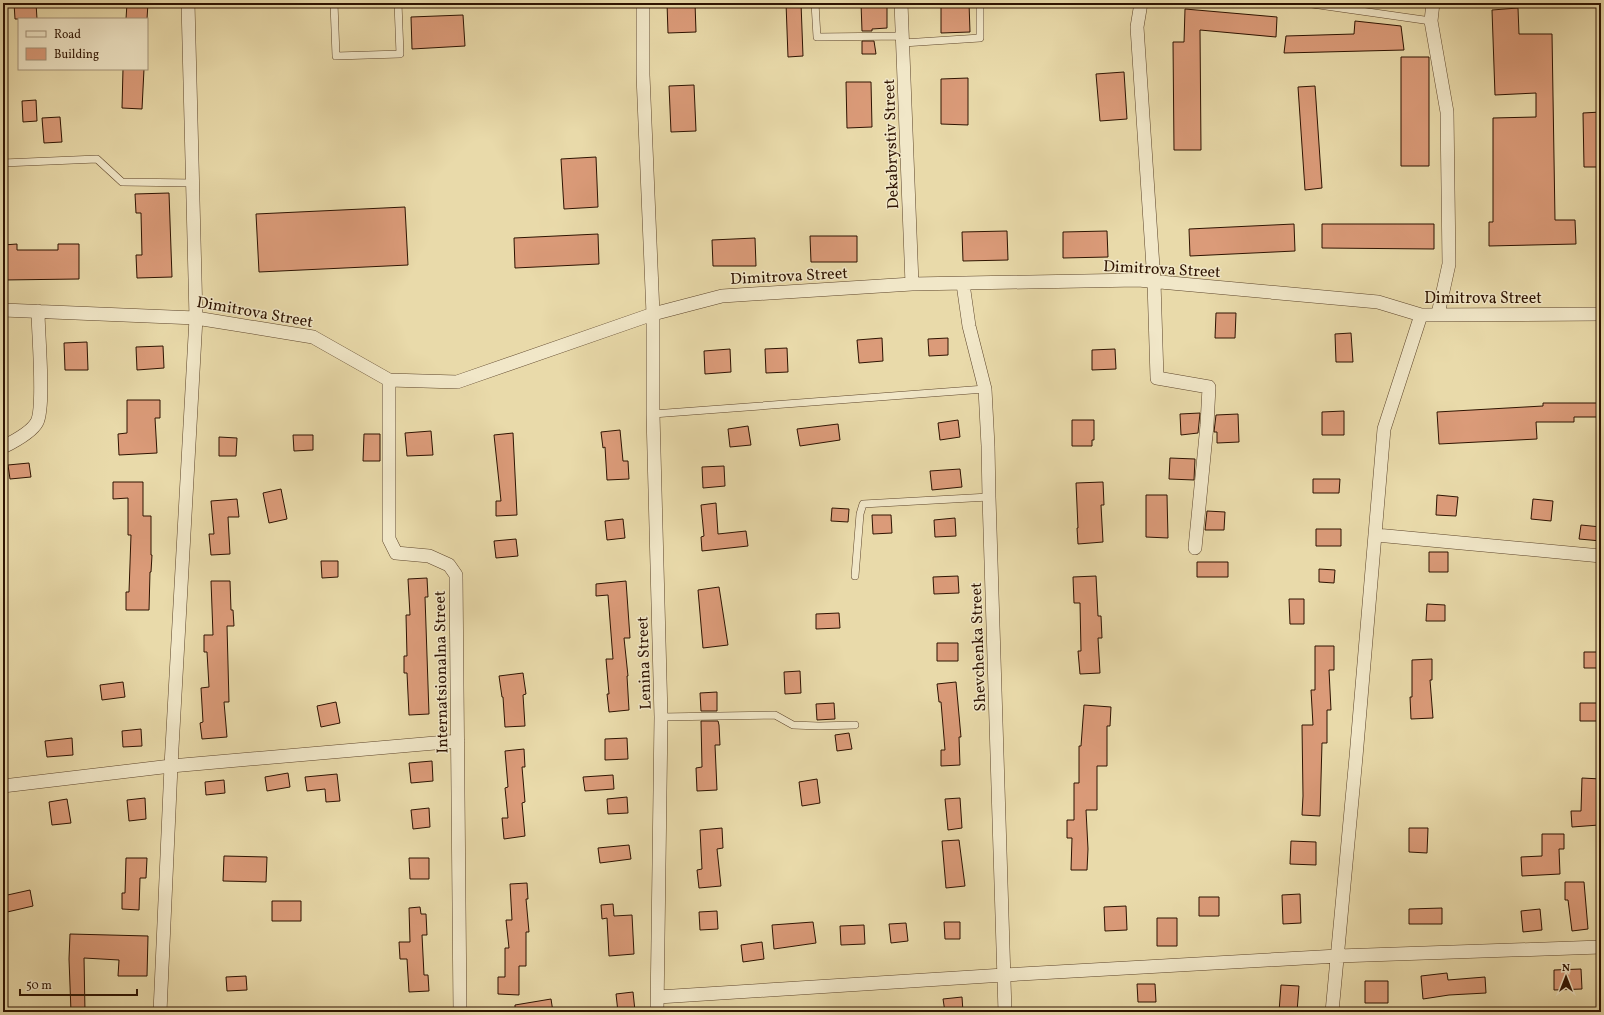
<svg xmlns="http://www.w3.org/2000/svg" width="1604" height="1015" font-family="Vollkorn,serif">
  <rect width="100%" height="100%" fill="#e9daaa"/>
  <filter id="stains"><feTurbulence type="fractalNoise" baseFrequency=".005" numOctaves="4"/><feColorMatrix values="0 0 0 0 .2 0 0 0 0 .09 0 0 0 0 .02 0 0 0 .5 -.17"/></filter>
  <radialGradient id="worn" r=".72"><stop offset=".6" stop-color="#630" stop-opacity="0"/><stop offset="1" stop-color="#630" stop-opacity=".3"/></radialGradient>
  <path fill="#db9b79" stroke="#2e1301" d="M 14,3 L 36,3 L 37,19 L 15,19 Z
    M 127,3 L 148,3 L 147,19 L 126,19 Z
    M 667,3 L 695,3 L 696,32 L 668,33 Z
    M 786,3 L 801,3 L 803,56 L 788,57 Z
    M 861,3 L 887,3 L 887,28 L 872,29 L 872,31 L 862,31 Z
    M 941,3 L 969,3 L 970,32 L 941,33 Z
    M 1518,8 L 1519,34 L 1552,34 L 1555,220 L 1575,220 L 1576,244 L 1489,246 L 1489,222 L 1493,222 L 1493,118 L 1536,117 L 1536,93 L 1495,95 L 1492,10 Z
    M 1185,9 L 1277,17 L 1276,37 L 1200,30 L 1201,150 L 1174,150 L 1173,42 L 1184,42 Z
    M 463,15 L 465,46 L 412,49 L 411,17 Z
    M 1355,21 L 1401,26 L 1404,50 L 1284,53 L 1286,36 L 1354,34 Z
    M 862,41 L 874,41 L 876,54 L 862,54 Z
    M 1401,57 L 1429,57 L 1429,166 L 1401,166 Z
    M 123,69 L 144,69 L 142,109 L 122,108 Z
    M 1124,72 L 1127,119 L 1100,121 L 1096,74 Z
    M 968,78 L 968,125 L 941,124 L 941,79 Z
    M 846,82 L 871,82 L 872,127 L 847,128 Z
    M 694,85 L 696,131 L 671,132 L 669,86 Z
    M 1315,86 L 1322,188 L 1305,190 L 1298,87 Z
    M 36,100 L 37,121 L 23,122 L 22,101 Z
    M 1601,112 L 1601,167 L 1584,167 L 1583,113 Z
    M 60,117 L 62,142 L 44,143 L 42,118 Z
    M 596,157 L 598,207 L 564,209 L 561,159 Z
    M 169,193 L 172,277 L 137,278 L 136,255 L 142,255 L 141,213 L 136,213 L 135,194 Z
    M 405,207 L 408,265 L 259,272 L 256,214 Z
    M 1294,224 L 1295,251 L 1190,256 L 1189,229 Z
    M 1322,224 L 1434,224 L 1434,249 L 1322,248 Z
    M 1007,231 L 1008,260 L 963,261 L 962,232 Z
    M 1107,231 L 1108,257 L 1063,258 L 1063,232 Z
    M 598,234 L 599,264 L 515,268 L 514,238 Z
    M 810,236 L 857,236 L 857,262 L 811,262 Z
    M 755,238 L 756,266 L 713,266 L 712,240 Z
    M 17,244 L 17,250 L 58,250 L 58,244 L 79,244 L 79,279 L 3,280 L 3,245 Z
    M 1216,313 L 1236,313 L 1235,338 L 1215,338 Z
    M 1351,333 L 1353,362 L 1336,362 L 1335,334 Z
    M 882,338 L 883,361 L 859,363 L 857,340 Z
    M 948,338 L 948,355 L 929,356 L 928,339 Z
    M 87,342 L 88,370 L 65,370 L 64,343 Z
    M 163,346 L 164,368 L 137,370 L 136,347 Z
    M 787,348 L 788,372 L 766,373 L 765,349 Z
    M 730,349 L 731,372 L 705,374 L 704,351 Z
    M 1115,349 L 1116,369 L 1092,370 L 1092,350 Z
    M 127,400 L 160,400 L 160,418 L 155,418 L 157,453 L 119,455 L 118,434 L 127,433 Z
    M 1543,403 L 1601,403 L 1601,417 L 1574,417 L 1574,422 L 1536,422 L 1537,439 L 1439,444 L 1437,412 L 1543,406 Z
    M 1344,411 L 1344,435 L 1322,435 L 1322,412 Z
    M 1200,413 L 1198,433 L 1181,435 L 1180,414 Z
    M 1238,414 L 1239,442 L 1217,443 L 1217,432 L 1214,432 L 1216,415 Z
    M 958,420 L 960,437 L 940,440 L 938,423 Z
    M 1072,420 L 1094,420 L 1094,440 L 1092,440 L 1092,446 L 1072,446 Z
    M 838,424 L 840,440 L 800,446 L 797,429 Z
    M 748,426 L 751,445 L 730,447 L 728,429 Z
    M 620,430 L 623,461 L 628,461 L 629,479 L 607,480 L 605,447 L 603,448 L 601,432 Z
    M 431,431 L 433,455 L 407,456 L 405,433 Z
    M 513,433 L 517,515 L 496,516 L 496,501 L 501,501 L 494,435 Z
    M 364,434 L 380,434 L 380,461 L 363,461 Z
    M 293,435 L 313,435 L 313,450 L 294,451 Z
    M 219,437 L 237,438 L 236,456 L 219,456 Z
    M 1170,458 L 1195,459 L 1194,480 L 1169,479 Z
    M 29,463 L 31,477 L 10,479 L 8,465 Z
    M 724,466 L 725,486 L 703,488 L 702,467 Z
    M 960,469 L 962,487 L 932,490 L 930,471 Z
    M 1313,479 L 1340,479 L 1339,493 L 1313,493 Z
    M 113,482 L 143,482 L 143,516 L 151,516 L 151,555 L 152,555 L 151,572 L 150,572 L 149,610 L 126,610 L 126,592 L 129,592 L 131,535 L 128,535 L 128,498 L 113,499 Z
    M 1103,482 L 1104,505 L 1101,505 L 1103,542 L 1078,544 L 1077,528 L 1078,528 L 1076,483 Z
    M 281,489 L 287,519 L 269,523 L 263,493 Z
    M 1146,495 L 1167,495 L 1168,538 L 1146,537 Z
    M 1437,495 L 1458,497 L 1456,516 L 1436,515 Z
    M 237,499 L 239,517 L 228,517 L 230,554 L 211,555 L 209,534 L 214,534 L 211,501 Z
    M 1533,499 L 1553,501 L 1551,521 L 1531,519 Z
    M 716,503 L 718,534 L 746,531 L 748,546 L 702,551 L 701,537 L 704,536 L 701,505 Z
    M 832,508 L 849,509 L 848,522 L 831,521 Z
    M 1207,511 L 1225,512 L 1224,530 L 1205,530 Z
    M 872,515 L 891,515 L 892,533 L 873,534 Z
    M 955,518 L 956,536 L 935,537 L 934,520 Z
    M 623,519 L 625,538 L 607,540 L 605,521 Z
    M 1581,525 L 1601,527 L 1601,541 L 1579,539 Z
    M 1316,529 L 1341,529 L 1341,546 L 1316,546 Z
    M 516,539 L 518,556 L 496,558 L 494,541 Z
    M 1429,552 L 1448,552 L 1448,572 L 1429,572 Z
    M 321,561 L 338,561 L 338,577 L 322,578 Z
    M 1197,562 L 1228,562 L 1228,577 L 1197,577 Z
    M 1319,569 L 1335,570 L 1334,583 L 1319,582 Z
    M 958,576 L 959,593 L 934,594 L 933,577 Z
    M 1096,576 L 1098,616 L 1101,616 L 1102,638 L 1098,638 L 1100,673 L 1080,674 L 1078,651 L 1081,651 L 1080,603 L 1074,603 L 1073,577 Z
    M 427,578 L 428,597 L 425,597 L 429,714 L 409,715 L 407,673 L 404,673 L 404,656 L 407,656 L 406,615 L 410,615 L 408,579 Z
    M 211,581 L 230,581 L 231,610 L 233,610 L 234,626 L 227,626 L 229,702 L 224,702 L 227,737 L 202,739 L 200,723 L 203,722 L 201,688 L 209,687 L 207,652 L 204,652 L 204,635 L 213,635 Z
    M 626,581 L 630,638 L 624,638 L 628,676 L 627,676 L 629,710 L 609,712 L 607,694 L 609,694 L 606,659 L 613,659 L 608,595 L 596,596 L 596,584 Z
    M 719,587 L 728,645 L 703,648 L 698,590 Z
    M 1289,599 L 1304,599 L 1304,624 L 1290,624 Z
    M 1427,604 L 1445,605 L 1445,621 L 1426,621 Z
    M 839,613 L 840,628 L 816,629 L 816,614 Z
    M 937,643 L 958,643 L 958,661 L 937,661 Z
    M 1315,646 L 1334,646 L 1334,670 L 1329,670 L 1331,710 L 1327,710 L 1327,743 L 1322,743 L 1320,816 L 1302,815 L 1303,796 L 1302,725 L 1313,725 L 1311,690 L 1315,690 Z
    M 1584,652 L 1601,652 L 1601,668 L 1584,668 Z
    M 1432,659 L 1432,680 L 1430,680 L 1433,718 L 1411,719 L 1410,697 L 1412,697 L 1412,660 Z
    M 800,671 L 801,693 L 785,694 L 784,672 Z
    M 523,673 L 526,694 L 523,695 L 525,726 L 505,727 L 503,697 L 502,697 L 499,676 Z
    M 123,682 L 125,697 L 102,700 L 100,685 Z
    M 956,682 L 961,737 L 959,737 L 960,765 L 941,766 L 941,750 L 945,750 L 941,702 L 939,702 L 937,684 Z
    M 717,692 L 717,711 L 701,711 L 700,693 Z
    M 336,702 L 340,723 L 321,727 L 317,706 Z
    M 834,703 L 835,719 L 817,720 L 816,704 Z
    M 1580,703 L 1601,703 L 1601,721 L 1580,721 Z
    M 1084,705 L 1111,707 L 1110,726 L 1107,726 L 1107,766 L 1097,766 L 1097,810 L 1086,810 L 1088,849 L 1087,870 L 1071,870 L 1072,838 L 1067,838 L 1067,820 L 1074,820 L 1074,783 L 1079,783 L 1079,746 L 1081,746 Z
    M 701,721 L 718,721 L 719,725 L 720,745 L 715,745 L 717,790 L 697,791 L 696,768 L 702,767 Z
    M 141,729 L 142,746 L 123,747 L 122,731 Z
    M 849,733 L 852,749 L 837,751 L 835,735 Z
    M 72,738 L 73,755 L 47,757 L 45,741 Z
    M 627,738 L 628,759 L 605,760 L 605,739 Z
    M 524,749 L 525,767 L 522,767 L 525,802 L 522,803 L 525,836 L 504,839 L 502,818 L 508,818 L 505,788 L 508,787 L 505,751 Z
    M 432,761 L 433,781 L 411,783 L 409,763 Z
    M 288,773 L 290,787 L 267,791 L 265,777 Z
    M 337,774 L 340,801 L 326,802 L 325,789 L 307,791 L 305,777 Z
    M 613,775 L 614,789 L 585,791 L 583,777 Z
    M 1582,778 L 1601,779 L 1601,794 L 1598,794 L 1599,825 L 1572,827 L 1571,811 L 1581,811 Z
    M 817,779 L 820,803 L 802,806 L 799,782 Z
    M 224,780 L 225,793 L 206,795 L 205,782 Z
    M 627,797 L 628,813 L 608,814 L 607,799 Z
    M 145,798 L 146,819 L 129,821 L 127,800 Z
    M 960,798 L 962,828 L 948,830 L 945,799 Z
    M 67,799 L 71,823 L 52,825 L 49,802 Z
    M 429,808 L 430,827 L 413,829 L 411,810 Z
    M 722,828 L 723,848 L 717,849 L 721,886 L 699,888 L 697,870 L 702,869 L 700,830 Z
    M 1409,828 L 1428,828 L 1427,853 L 1409,852 Z
    M 1542,834 L 1564,834 L 1564,849 L 1559,849 L 1560,874 L 1522,876 L 1521,857 L 1542,856 Z
    M 959,840 L 965,886 L 946,888 L 942,841 Z
    M 1291,841 L 1316,842 L 1316,865 L 1290,864 Z
    M 629,845 L 631,859 L 600,863 L 598,848 Z
    M 224,856 L 267,857 L 266,882 L 223,881 Z
    M 126,858 L 147,858 L 146,878 L 140,878 L 139,910 L 122,909 L 122,893 L 125,893 Z
    M 409,858 L 429,858 L 429,879 L 410,879 Z
    M 1565,882 L 1584,882 L 1588,929 L 1572,931 L 1568,900 L 1565,900 Z
    M 527,883 L 528,899 L 526,899 L 529,932 L 526,932 L 526,966 L 519,966 L 519,995 L 498,994 L 498,977 L 505,977 L 505,948 L 509,948 L 506,920 L 512,920 L 510,884 Z
    M 30,890 L 33,906 L 3,913 L 3,896 Z
    M 1300,894 L 1301,923 L 1283,924 L 1282,895 Z
    M 1199,897 L 1219,897 L 1219,916 L 1199,916 Z
    M 272,901 L 301,901 L 301,921 L 272,921 Z
    M 613,904 L 614,916 L 632,915 L 634,954 L 609,956 L 607,918 L 602,919 L 601,905 Z
    M 1126,906 L 1127,930 L 1105,931 L 1104,907 Z
    M 420,907 L 421,914 L 426,914 L 427,935 L 422,935 L 424,975 L 428,975 L 429,991 L 409,992 L 407,959 L 400,959 L 399,942 L 410,942 L 409,908 Z
    M 1442,908 L 1442,924 L 1409,924 L 1409,909 Z
    M 1540,909 L 1542,930 L 1523,932 L 1521,911 Z
    M 717,911 L 718,929 L 700,930 L 699,912 Z
    M 1157,918 L 1177,918 L 1177,946 L 1157,946 Z
    M 813,922 L 816,943 L 774,949 L 772,925 Z
    M 944,922 L 960,922 L 960,939 L 945,939 Z
    M 906,923 L 908,941 L 891,943 L 889,924 Z
    M 864,925 L 865,944 L 841,945 L 840,926 Z
    M 70,934 L 148,936 L 147,976 L 118,976 L 119,960 L 84,958 L 85,1012 L 71,1012 L 69,959 Z
    M 762,942 L 764,959 L 743,962 L 741,945 Z
    M 1581,969 L 1582,989 L 1554,990 L 1554,970 Z
    M 1447,973 L 1448,980 L 1485,977 L 1486,993 L 1449,995 L 1423,999 L 1421,976 Z
    M 246,976 L 247,990 L 227,991 L 226,977 Z
    M 1365,981 L 1388,981 L 1388,1003 L 1365,1003 Z
    M 1137,984 L 1155,984 L 1156,1002 L 1138,1002 Z
    M 1281,985 L 1299,986 L 1297,1012 L 1279,1012 Z
    M 633,992 L 635,1011 L 618,1012 L 616,994 Z
    M 962,997 L 963,1012 L 945,1012 L 943,999 Z
    M 551,999 L 553,1012 L 515,1012 L 515,1005 Z"/>
  <g fill="none" stroke-linecap="round" stroke-linejoin="round">
    <g stroke="#5d452b" stroke-width="8">
      <path id="lane" d="M 334,3 L 336,56 L 400,54 L 398,3
        M 815,3 L 817,37 L 903,36
        M 1305,3 L 1431,21
        M 903,43 L 980,38 L 980,3
        M 3,163 L 97,159 L 122,182 L 194,183
        M 653,414 L 985,389
        M 855,576 L 860,514 L 863,504 L 989,497
        M 661,717 L 775,715 L 793,725 L 819,726 L 855,725"/>
    </g>
    <g stroke="#5d452b" stroke-width="14">
      <path id="street" d="M 643,3 L 643,75 L 653,314 L 653,414 L 661,717 L 657,1012
        M 901,3 L 912,284
        M 1141,3 L 1137,27 L 1154,282 L 1157,378 L 1209,387 L 1207,425 L 1195,548
        M 1433,3 L 1431,21 L 1447,112 L 1449,264 L 1438,314
        M 963,284 L 969,326 L 985,389 L 988,446 L 989,497 L 1005,1012
        M 3,310 L 196,318 L 313,337 L 389,380 L 457,382 L 653,314 L 722,296 L 912,284 L 1138,280 L 1378,302 L 1421,315 L 1601,314
        M 389,380 L 389,539 L 396,553 L 429,556 L 449,565 L 456,575 L 460,1012
        M 3,447 C 13,442 32,432 37,422 C 45,407 38,332 38,311
        M 1376,535 L 1601,556
        M 3,786 L 171,766 L 458,741
        M 658,997 L 1004,975 L 1338,956 L 1601,947
        M 160,1012 L 171,766 L 196,318 L 188,3
        M 1332,1012 L 1356,757 L 1384,429 L 1421,315"/>
    </g>
    <use href="#lane" stroke="#f1e7c8" stroke-width="7"/>
    <use href="#street" stroke="#f1e7c8" stroke-width="13"/>
  </g>
  <g text-anchor="middle" stroke-width="3" stroke-linejoin="round" paint-order="stroke">
    <g font-size="16" fill="#2e1301" stroke="#f1e7c8">
      <text transform="translate(890 144) rotate(-92)" y="6">Dekabrystiv Street</text>
      <text transform="translate(1162 268) rotate(3)" y="6">Dimitrova Street</text>
      <text transform="translate(789 275) rotate(-3)" y="6">Dimitrova Street</text>
      <text x="1483" y="303">Dimitrova Street</text>
      <text transform="translate(255 311) rotate(10)" y="6">Dimitrova Street</text>
      <text transform="translate(977 647) rotate(-92)" y="6">Shevchenka Street</text>
      <text transform="translate(643 663) rotate(-92)" y="6">Lenina Street</text>
      <text transform="translate(440 672) rotate(-91)" y="6">Internatsionalna Street</text>
    </g>
  </g>
  <rect width="1604" height="1015" fill="none" stroke="#e9daaa" stroke-width="16"/>
  <rect x="4" y="4" width="1596" height="1007" fill="none" stroke="#2e1301" stroke-width="2"/>
  <rect x="8" y="8" width="1588" height="999" fill="none" stroke="#2e1301"/>
  <rect x="18" y="18" width="130" height="52" fill="#f1e7c8" stroke="#a39278"/>
  <rect x="26" y="31" width="20" height="6" fill="#f1e7c8" stroke="#a39278"/>
  <text x="54" y="38" font-size="12" fill="#2e1301">Road</text>
  <rect x="26" y="48" width="20" height="12" fill="#db9b79" stroke="#a39278"/>
  <text x="54" y="58" font-size="12" fill="#2e1301">Building</text>
  <g transform="translate(1566 977)" stroke="#f1e7c8" stroke-width="3" paint-order="stroke">
  <path d="M0-3L7 15L0 10L-7 15Z" fill="#2e1301"/>
  <text y="-6" font-size="11" font-weight="bold" text-anchor="middle" fill="#2e1301">N</text>
  </g>
  <path d="M20 989v6h117v-6" fill="none" stroke="#2e1301" stroke-width="2"/>
  <text x="26" y="989" font-size="12" fill="#2e1301" stroke="#f1e7c8" stroke-width="3" paint-order="stroke">50 m</text>
  <rect width="100%" height="100%" filter="url(#stains)"/>
  <rect width="100%" height="100%" fill="url(#worn)"/>
</svg>
